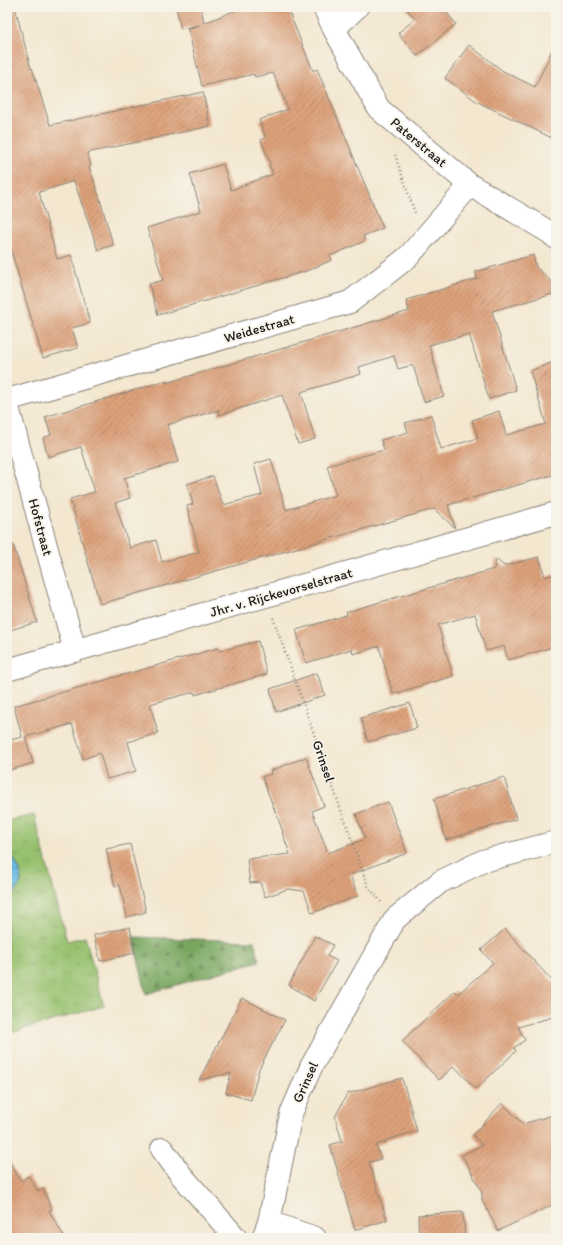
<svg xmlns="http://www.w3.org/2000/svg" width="563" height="1245" font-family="Itim,sans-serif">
  <defs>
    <pattern id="grass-tufts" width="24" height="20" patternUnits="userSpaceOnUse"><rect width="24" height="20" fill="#97c16e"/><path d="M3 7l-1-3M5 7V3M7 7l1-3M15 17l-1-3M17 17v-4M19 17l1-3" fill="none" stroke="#82a55f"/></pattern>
    <pattern id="forest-firs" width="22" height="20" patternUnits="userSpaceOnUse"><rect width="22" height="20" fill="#79a761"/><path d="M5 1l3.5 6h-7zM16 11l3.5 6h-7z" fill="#62874f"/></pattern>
    <pattern id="water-rules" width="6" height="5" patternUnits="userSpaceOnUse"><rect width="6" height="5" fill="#6bbde7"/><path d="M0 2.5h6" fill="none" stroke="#5ca2c6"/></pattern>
    <pattern id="building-hatch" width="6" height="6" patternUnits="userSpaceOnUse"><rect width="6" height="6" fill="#dda27c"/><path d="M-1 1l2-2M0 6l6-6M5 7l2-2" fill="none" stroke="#b28365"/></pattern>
  </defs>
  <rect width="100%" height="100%" fill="#f7f3e8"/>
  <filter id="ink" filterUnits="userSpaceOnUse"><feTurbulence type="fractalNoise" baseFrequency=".025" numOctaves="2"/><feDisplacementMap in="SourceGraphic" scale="8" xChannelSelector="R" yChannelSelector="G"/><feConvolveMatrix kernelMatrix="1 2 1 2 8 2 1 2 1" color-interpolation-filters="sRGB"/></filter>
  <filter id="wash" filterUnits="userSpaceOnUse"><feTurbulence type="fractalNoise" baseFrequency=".012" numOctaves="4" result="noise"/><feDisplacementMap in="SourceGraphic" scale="16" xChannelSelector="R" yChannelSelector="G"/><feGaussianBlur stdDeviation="0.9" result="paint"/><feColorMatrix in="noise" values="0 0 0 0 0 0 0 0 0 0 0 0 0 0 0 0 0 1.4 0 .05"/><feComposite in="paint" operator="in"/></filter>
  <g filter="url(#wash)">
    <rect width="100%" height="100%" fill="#f3e7d0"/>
    <path fill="url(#grass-tufts)" stroke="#5a6e45" d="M 34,815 L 67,941 L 85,937 L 104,1006 L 7,1034 L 7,896 L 14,894 L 21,882 L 20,871 L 12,856 L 7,854 L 7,821 Z"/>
    <path fill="url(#forest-firs)" stroke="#4a623e" d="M 133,937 L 254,941 L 259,961 L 146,994 Z"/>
    <path fill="url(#water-rules)" stroke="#446c82" d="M 7,854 L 12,856 L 20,871 L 21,882 L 14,894 L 7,896 Z"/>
    <g id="blocks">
      <path fill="url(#building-hatch)" d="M 7,7 L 15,7 L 31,69 L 32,68 L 50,125 L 203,92 L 210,126 L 87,153 L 91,166 L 89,167 L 99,196 L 113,245 L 98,250 L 74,181 L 39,192 L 57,259 L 71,255 L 90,323 L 72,328 L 78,348 L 43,358 L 7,237 Z
        M 176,7 L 201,7 L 204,23 L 244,7 L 287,7 L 313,71 L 317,69 L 383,228 L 363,236 L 365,241 L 330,256 L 332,260 L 306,271 L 158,315 L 149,284 L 163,280 L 147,228 L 201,211 L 190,174 L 223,164 L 231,190 L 273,174 L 269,164 L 270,163 L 261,140 L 266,138 L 259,120 L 288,109 L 273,73 L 255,77 L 254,74 L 202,86 L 188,29 L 199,25 L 181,29 Z
        M 405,7 L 442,7 L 456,24 L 417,56 L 398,33 L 415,19 Z
        M 556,42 L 556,140 L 476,101 L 445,78 L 469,45 L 503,71 L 535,87 Z
        M 533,255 L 536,267 L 556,286 L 556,293 L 492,311 L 516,390 L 489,399 L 469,334 L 429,345 L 444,396 L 424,402 L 413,365 L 398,369 L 394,356 L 359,367 L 361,374 L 301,392 L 315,439 L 298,444 L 282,395 L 219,415 L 218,410 L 167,425 L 178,462 L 124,478 L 130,498 L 115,503 L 130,548 L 156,540 L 162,562 L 199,552 L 187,506 L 193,504 L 187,484 L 213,476 L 223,505 L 262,495 L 254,464 L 271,459 L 286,510 L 336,495 L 327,466 L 384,450 L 381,440 L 408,432 L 405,423 L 431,415 L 441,449 L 478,438 L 472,420 L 499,411 L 506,435 L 546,424 L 530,371 L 556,361 L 556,474 L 448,505 L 455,528 L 434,509 L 100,604 L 70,499 L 95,492 L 81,447 L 48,457 L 43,438 L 51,435 L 45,417 L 165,381 L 166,383 L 409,311 L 406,300 L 477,279 L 476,272 Z
        M 7,544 L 13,544 L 37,622 L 7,631 Z
        M 539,557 L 545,577 L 556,574 L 556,646 L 508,660 L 504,646 L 486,651 L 475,614 L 438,625 L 453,676 L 393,694 L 379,646 L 353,654 L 352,649 L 306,663 L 296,630 L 347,615 L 346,612 L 494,569 L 496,559 L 504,566 Z
        M 258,641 L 267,674 L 195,695 L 194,692 L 150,704 L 158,733 L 128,742 L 136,771 L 107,779 L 100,753 L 83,759 L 72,724 L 25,737 L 33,763 L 7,771 L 7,741 L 22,737 L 14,706 L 218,648 L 220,651 Z
        M 317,673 L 325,695 L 276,712 L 270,689 Z
        M 410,703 L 417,728 L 368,742 L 361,718 Z
        M 306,757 L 324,806 L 312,811 L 328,853 L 365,839 L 356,814 L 388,802 L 407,853 L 350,875 L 358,896 L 312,913 L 304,891 L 288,889 L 265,897 L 260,882 L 250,883 L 247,859 L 290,854 L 282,832 L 283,832 L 262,777 L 271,774 L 270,771 Z
        M 504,777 L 516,819 L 446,840 L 434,799 Z
        M 130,844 L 146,912 L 127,917 L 120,885 L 115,886 L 106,849 Z
        M 130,927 L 135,953 L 100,961 L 94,935 Z
        M 505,929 L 556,985 L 556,1016 L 518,1027 L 525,1040 L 514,1048 L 516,1051 L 476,1089 L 454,1066 L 439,1080 L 402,1041 L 455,991 L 458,994 L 493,963 L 481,950 Z
        M 315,936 L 333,945 L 327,956 L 337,961 L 314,1001 L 289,985 Z
        M 242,998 L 285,1020 L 259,1069 L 251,1100 L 226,1093 L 231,1073 L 199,1080 Z
        M 402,1078 L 417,1131 L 386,1140 L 386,1142 L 376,1145 L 381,1159 L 369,1162 L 387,1220 L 355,1230 L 330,1145 L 342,1141 L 335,1117 L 347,1094 Z
        M 502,1103 L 523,1124 L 556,1114 L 556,1203 L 498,1231 L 482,1200 L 482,1192 L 462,1155 L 482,1145 L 473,1135 Z
        M 7,1158 L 21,1181 L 28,1176 L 38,1191 L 43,1189 L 52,1210 L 49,1211 L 65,1238 L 7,1238 Z
        M 463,1212 L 465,1238 L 419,1238 L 418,1215 Z"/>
    </g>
  </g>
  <g filter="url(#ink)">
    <use href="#blocks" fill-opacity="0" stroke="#888276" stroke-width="1"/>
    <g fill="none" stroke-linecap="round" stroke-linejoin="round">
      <g stroke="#888276" stroke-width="24">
        <path id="minor" d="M 324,7 L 334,29 L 379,109 L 470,185 L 549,232 L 556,238
          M 334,29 L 357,7
          M 7,400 L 350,302 L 408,257 L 470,185
          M 7,404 L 75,651
          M 7,670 L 556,513
          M 162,1149 L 182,1176 L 236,1238
          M 269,1222 L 315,1238
          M 263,1238 L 269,1222 L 291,1114 L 311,1067 L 395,919 L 440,882 L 483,861 L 556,842"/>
      </g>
      <path stroke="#888276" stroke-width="2.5" stroke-dasharray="1 3" stroke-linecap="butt" d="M 395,155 L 415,213
        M 273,618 L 368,886 L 381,902"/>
      <use href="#minor" stroke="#fff" stroke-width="22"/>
    </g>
  </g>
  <g text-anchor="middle" stroke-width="3.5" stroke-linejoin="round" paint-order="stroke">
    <g font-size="14" fill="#1c1c1c" stroke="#f7f3e8">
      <text transform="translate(419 142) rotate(40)" y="5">Paterstraat</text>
      <text transform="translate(259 328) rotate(-16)" y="5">Weidestraat</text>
      <text transform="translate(41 527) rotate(75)" y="5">Hofstraat</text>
      <text transform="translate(281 592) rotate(-16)" y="5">Jhr. v. Rijckevorselstraat</text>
      <text transform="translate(324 761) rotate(71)" y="5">Grinsel</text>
      <text transform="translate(305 1082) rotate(-66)" y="5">Grinsel</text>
    </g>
  </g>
  <rect width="563" height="1245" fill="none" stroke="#f7f3e8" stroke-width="24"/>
</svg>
